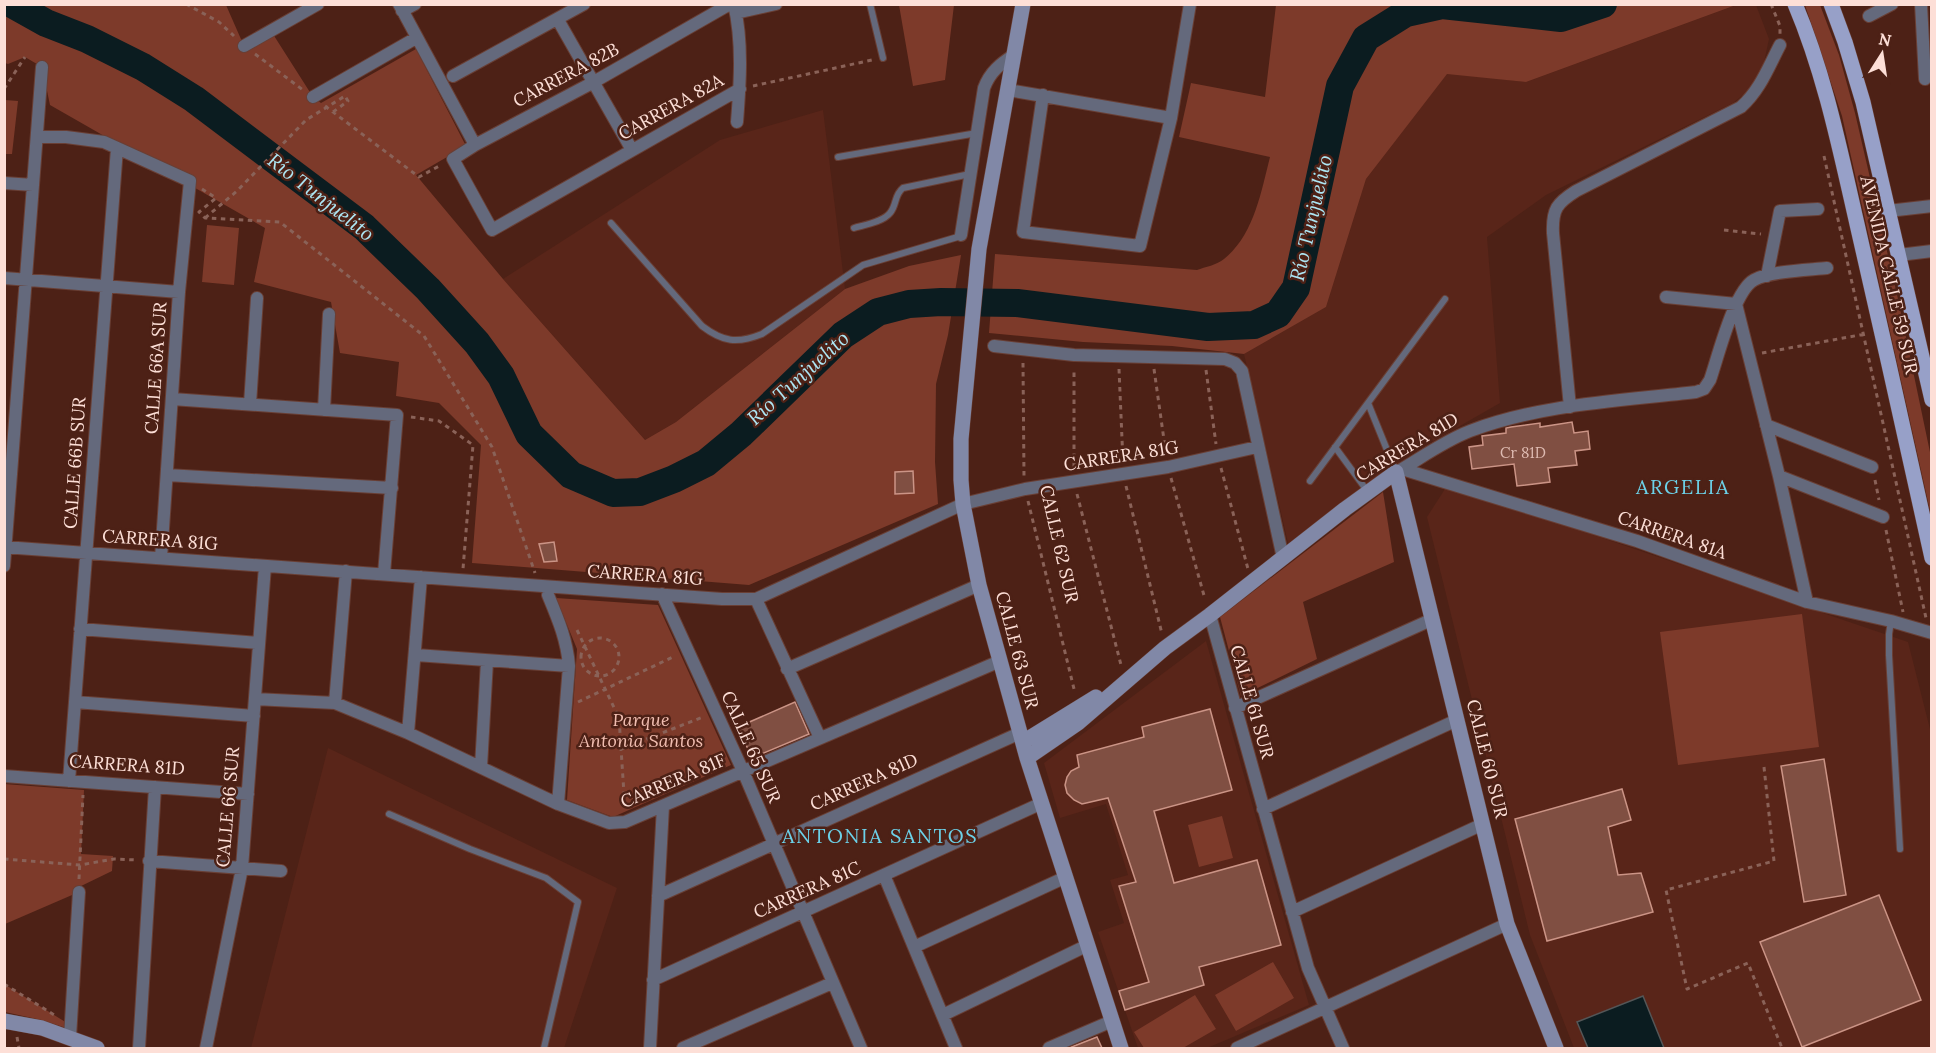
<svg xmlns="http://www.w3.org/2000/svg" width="1936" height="1053" font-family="Lora,serif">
  <rect width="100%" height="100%" fill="#4d2116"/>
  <path fill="#592519" d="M 1736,5 L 1756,5 L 1769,39 L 1760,81 L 1733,103 L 1546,195 L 1487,237 L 1500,403 L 1418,450 L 1362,487 L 1289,547 L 1244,354 L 1326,307 L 1366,179 L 1447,73 L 1526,82 Z
    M 823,110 L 845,289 L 676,422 L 645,440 L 503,279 L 720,140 Z
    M 1445,489 L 1579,530 L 1908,642 L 1932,737 L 1931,1048 L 1574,1048 L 1530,935 L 1427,517 Z
    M 1206,641 L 1309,1005 L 1207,1048 L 1138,1048 L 1098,932 L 1124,923 L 1110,880 L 1128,875 L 1106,804 L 1060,818 L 1044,763 Z
    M 328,748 L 617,888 L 564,1048 L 251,1048 Z"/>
  <path fill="#7d3a2a" d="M 4,5 L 226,5 L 244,46 L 271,31 L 313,97 L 321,103 L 416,49 L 466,146 L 416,175 L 503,279 L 645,440 L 676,422 L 845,289 L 909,266 L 961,255 L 948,335 L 936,384 L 935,462 L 938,504 L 749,585 L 472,563 L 481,445 L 439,403 L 396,396 L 399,362 L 340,353 L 331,302 L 254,282 L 265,228 L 50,105 L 42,67 L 25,57 L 8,64 L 5,63 Z
    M 899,5 L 954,5 L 945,80 L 913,86 Z
    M 1276,5 L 1276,4 L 1736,5 L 1526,82 L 1447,74 L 1366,179 L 1326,307 L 1244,354 L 1172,346 L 1083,342 L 989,333 L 995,254 L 1197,270 C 1205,267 1217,265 1224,259 C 1254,235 1261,192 1270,157 L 1179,137 L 1191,83 L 1265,97 Z
    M 1805,5 L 1820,5 L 1839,55 L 1855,113 L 1898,299 L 1931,457 L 1931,515 L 1842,116 Z
    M 5,100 L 18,101 L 12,154 L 5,154 Z
    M 207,225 L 239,228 L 234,285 L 202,282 Z
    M 1383,492 L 1394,562 L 1303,602 L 1317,659 L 1241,696 L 1220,617 Z
    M 556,598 L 658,605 L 731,765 L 613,817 L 567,800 L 577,649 Z
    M 1802,614 L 1819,747 L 1678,765 L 1660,632 Z
    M 4,784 L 84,790 L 81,854 L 113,856 L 112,871 L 79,887 L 79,892 L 5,924 Z
    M 1222,816 L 1233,858 L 1199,867 L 1188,825 Z
    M 1273,962 L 1294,998 L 1236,1031 L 1215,995 Z
    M 4,984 L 67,1023 L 66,1028 L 41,1020 L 5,1012 Z
    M 1195,995 L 1216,1029 L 1183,1048 L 1144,1048 L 1134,1032 Z"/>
  <path fill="#0b1c20" stroke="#545657" stroke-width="1.5" d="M 1643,996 L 1664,1048 L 1588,1048 L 1577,1022 Z"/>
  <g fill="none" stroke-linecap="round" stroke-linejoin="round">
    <path stroke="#0b1c20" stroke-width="28" d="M 12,4 L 46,23 L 87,39 L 143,67 L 194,99 L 364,227 L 428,289 L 477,343 L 501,376 L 529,434 L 571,475 L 613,493 L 640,492 L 674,479 L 706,463 L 741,434 L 843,335 L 878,312 L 909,304 L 941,302 L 1017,303 L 1208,327 L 1254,325 L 1278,314 L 1296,288 L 1340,86 L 1366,38 L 1406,13 L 1442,5 L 1561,18 L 1603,4"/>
  </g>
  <path fill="#804f42" stroke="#cb9486" stroke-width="1.5" d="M 1572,422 L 1574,433 L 1588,431 L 1590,449 L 1575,451 L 1577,465 L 1548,468 L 1550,482 L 1517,486 L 1514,464 L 1472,469 L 1469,447 L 1483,445 L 1482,436 L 1506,433 L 1506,428 L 1511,427 L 1540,423 L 1540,427 Z
    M 913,471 L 914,493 L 895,494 L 895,472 Z
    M 554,542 L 557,561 L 544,562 L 539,544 Z
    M 795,702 L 809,734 L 752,758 L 738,727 Z
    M 1210,709 L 1232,790 L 1154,811 L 1174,883 L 1257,860 L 1281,945 L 1199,967 L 1204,985 L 1125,1010 L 1119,991 L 1149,982 L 1119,886 L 1136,882 L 1108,798 L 1082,804 L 1074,800 L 1067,793 L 1065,785 L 1067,777 L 1071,771 L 1079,767 L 1077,755 L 1144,737 L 1142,727 Z
    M 1824,759 L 1846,895 L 1804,902 L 1781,766 Z
    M 1622,789 L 1631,820 L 1608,827 L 1618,875 L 1641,873 L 1653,912 L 1547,941 L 1515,819 Z
    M 1879,895 L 1921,1000 L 1802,1047 L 1760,942 Z
    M 1097,1037 L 1102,1048 L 1069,1048 Z"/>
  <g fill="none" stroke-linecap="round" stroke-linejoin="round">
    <g stroke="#693f35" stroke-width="8">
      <path id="lane" d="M 870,4 L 883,58
        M 838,157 L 977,133
        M 611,223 L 702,326 C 723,342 737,344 762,334 L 863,265 L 961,236
        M 854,228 C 864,225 883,222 890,213 C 897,205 894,195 903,188 L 970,174
        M 1368,403 L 1396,472
        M 1335,447 L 1368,492
        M 1310,481 L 1445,299
        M 1891,621 L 1889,634 L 1889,655 L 1900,849
        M 389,814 L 470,849 L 546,878 L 578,902 L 544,1048"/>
    </g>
    <g stroke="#693f35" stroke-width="14">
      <path id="street" d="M 399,4 L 475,145
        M 730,4 L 592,83 L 475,145 L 453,159 L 492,230 L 740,89
        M 734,4 C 743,42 740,84 737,122
        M 1921,4 L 1925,79
        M 402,11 L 415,4
        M 736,13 L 776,4
        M 1869,16 L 1892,4
        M 558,20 L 632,150
        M 244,46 L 318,4
        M 453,76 L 584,4
        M 1008,90 L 1171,118
        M 1043,95 L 1023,232 L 1140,246 L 1171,118 L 1190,4
        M 313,97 L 416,38
        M 37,137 L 66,137 L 104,142 L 190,181 L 179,292 L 161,558
        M 4,183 L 33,185
        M 1888,211 L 1932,206
        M 961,235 L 984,88 C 990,72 1000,64 1014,55
        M 1899,255 L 1932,251
        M 1767,276 L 1780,211 L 1818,209
        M 4,278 L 179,292
        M 1666,297 L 1736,304 L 1779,476 L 1807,602
        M 994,346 L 1074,355 L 1225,359 L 1235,363 L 1242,371 L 1283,558
        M 172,399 L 397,415 L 384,574
        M 250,404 L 257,298
        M 1570,407 L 1553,233 C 1552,209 1557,203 1576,191 L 1741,107 C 1760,90 1768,68 1780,45
        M 324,410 L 329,314
        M 1766,425 L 1872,467
        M 1402,469 L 1637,541 L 1807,602 L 1891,621 L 1932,633
        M 1397,472 C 1421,458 1444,441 1470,431 C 1541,404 1621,401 1696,392 L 1704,389 L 1710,380 C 1718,357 1734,291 1754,280 C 1770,271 1809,270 1827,268
        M 167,475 L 392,488
        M 1779,476 L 1883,517
        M 4,547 L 722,599 L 756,599 L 963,504 L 1025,489 L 1168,467 L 1257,447
        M 4,566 L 42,67
        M 662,594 L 743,771 L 861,1048
        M 548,595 C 558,619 567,640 569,666 L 558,804
        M 756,599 L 820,738
        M 1210,615 L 1308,968 L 1343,1048
        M 80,629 L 259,643
        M 416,655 L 569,666
        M 787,669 L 979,585
        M 255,699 L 335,703 L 408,733 L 558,804 L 609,823 L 625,822 L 1000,661
        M 75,702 L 254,716
        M 335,703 L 346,571
        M 1235,708 L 1433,619
        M 408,733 L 421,577
        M 481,767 L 487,661
        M 4,776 L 248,794
        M 69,781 L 117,148
        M 1263,809 L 1457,720
        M 149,861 L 281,871
        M 884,875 L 956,1048
        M 658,896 L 1020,733
        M 1292,912 L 1483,824
        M 914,947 L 1066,877
        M 653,980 L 1042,803
        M 943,1015 L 1088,945
        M 70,1037 L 79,892
        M 139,1048 L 155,787
        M 206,1048 L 242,868 L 265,566
        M 650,1048 L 663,806
        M 683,1048 L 832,983
        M 1049,1048 L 1112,1021
        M 1237,1048 L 1507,924"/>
    </g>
    <g stroke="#693f35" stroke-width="16">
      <path id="secondary" d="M 1023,4 L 979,249 L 961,439 L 961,480 L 963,504 L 979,585 L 1027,758 L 1121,1048
        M 1023,742 L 1096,697
        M 1027,758 L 1078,723 L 1165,648 L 1210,615 L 1345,509 L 1396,472 L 1507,924 L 1556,1048
        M 4,1021 L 42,1028 L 97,1048"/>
    </g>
    <g stroke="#693f35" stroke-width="16">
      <path id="primary" d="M 1795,4 C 1825,75 1840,150 1857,224 C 1883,335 1907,447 1932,558
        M 1831,4 L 1845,42 L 1863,102 L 1932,400"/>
    </g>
    <path stroke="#8a6258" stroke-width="3" stroke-dasharray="4.5 4.5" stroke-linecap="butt" d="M 186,4 L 219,22 L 234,36
      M 1771,4 L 1780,26 L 1780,34
      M 255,54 L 303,90
      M 753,86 L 872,60
      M 4,89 L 25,57
      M 325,106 L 419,177 L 441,165
      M 333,112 L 348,101 L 345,96
      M 1824,156 L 1926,618
      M 202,189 L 216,198 L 199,212 L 205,218 L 280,222 L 424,336 L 492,447 L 535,573
      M 1724,230 L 1761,234
      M 1762,353 L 1865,334
      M 1023,363 L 1024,477
      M 1119,369 L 1123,462
      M 1154,369 L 1166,454
      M 1206,370 L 1216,444
      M 411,417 L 439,421 L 473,445 L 463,569
      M 1074,467 L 1074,369
      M 1221,468 L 1248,569
      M 1171,478 L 1205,599
      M 1875,480 L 1879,500
      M 1126,486 L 1162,634
      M 1077,494 L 1121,665
      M 1028,501 L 1075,693
      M 1886,530 L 1903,612
      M 577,630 L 619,718 L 625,809
      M581 657a19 19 0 1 1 38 0a19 19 0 1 1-38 0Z
      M 578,702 L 675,656
      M 621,749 L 703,717
      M 1764,767 L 1774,861 L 1666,890 L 1687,989 L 1748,963 L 1782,1048
      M 4,859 L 80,865 L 114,859 L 137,860
      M 79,879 L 83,795
      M 4,984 L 56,1016
      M 17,1037 L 19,1048"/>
    <use href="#lane" stroke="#64697c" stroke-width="6"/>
    <use href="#street" stroke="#64697c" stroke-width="12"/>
    <use href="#secondary" stroke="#8188a7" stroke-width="15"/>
    <use href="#primary" stroke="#97a0c8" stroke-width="15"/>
    <path stroke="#8a6258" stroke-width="3" stroke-dasharray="4.5 4.5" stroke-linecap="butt" d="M 205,218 L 237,191 L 306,120 L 345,96"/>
  </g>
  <g text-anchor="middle" stroke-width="5" stroke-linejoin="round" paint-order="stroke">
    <g font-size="15" fill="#debbb2">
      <text x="1523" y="458">Cr 81D</text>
    </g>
    <g font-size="18" fill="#fddfd7" stroke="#4d2116">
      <text transform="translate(566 75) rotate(-28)" y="6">CARRERA 82B</text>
      <text transform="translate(671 107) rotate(-29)" y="6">CARRERA 82A</text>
      <text transform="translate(1889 275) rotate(77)" y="6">AVENIDA CALLE 59 SUR</text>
      <text transform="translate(156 368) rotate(-86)" y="6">CALLE 66A SUR</text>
      <text transform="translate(1407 447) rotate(-31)" y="6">CARRERA 81D</text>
      <text transform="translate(1121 456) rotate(-9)" y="6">CARRERA 81G</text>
      <text transform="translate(75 463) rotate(-86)" y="6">CALLE 66B SUR</text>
      <text transform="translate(1672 535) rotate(19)" y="6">CARRERA 81A</text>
      <text transform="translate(160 540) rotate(4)" y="6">CARRERA 81G</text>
      <text transform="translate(1059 544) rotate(77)" y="6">CALLE 62 SUR</text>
      <text transform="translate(645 575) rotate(4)" y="6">CARRERA 81G</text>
      <text transform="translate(1017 650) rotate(75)" y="6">CALLE 63 SUR</text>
      <text transform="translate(1252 702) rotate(74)" y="6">CALLE 61 SUR</text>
      <text transform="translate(751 747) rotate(66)" y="6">CALLE 65 SUR</text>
      <text transform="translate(1487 759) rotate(76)" y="6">CALLE 60 SUR</text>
      <text transform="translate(127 765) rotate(4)" y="6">CARRERA 81D</text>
      <text transform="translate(673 781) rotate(-23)" y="6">CARRERA 81F</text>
      <text transform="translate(864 782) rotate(-24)" y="6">CARRERA 81D</text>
      <text transform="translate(228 807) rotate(-85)" y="6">CALLE 66 SUR</text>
      <text transform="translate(807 890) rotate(-24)" y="6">CARRERA 81C</text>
    </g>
    <g font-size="18" font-style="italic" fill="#f1beb1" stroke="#4d2116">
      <text x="641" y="726">Parque<tspan x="641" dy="21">Antonia Santos</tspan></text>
    </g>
    <g font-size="20" font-style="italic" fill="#ade6f4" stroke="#4d2116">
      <text transform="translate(321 197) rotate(38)" y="7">Río Tunjuelito</text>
      <text transform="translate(1311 218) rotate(-77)" y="7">Río Tunjuelito</text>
      <text transform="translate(798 378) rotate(-42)" y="7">Río Tunjuelito</text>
    </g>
    <g font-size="20" letter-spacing="1.5" fill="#6cd1e8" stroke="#4d2116">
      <text x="1683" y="494">ARGELIA</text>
      <text x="880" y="843">ANTONIA SANTOS</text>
    </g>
  </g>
  <rect width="1936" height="1053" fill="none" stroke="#fddfd7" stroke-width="12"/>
  <g transform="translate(1882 54) rotate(12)" stroke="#4d2116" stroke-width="4.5" paint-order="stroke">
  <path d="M0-4.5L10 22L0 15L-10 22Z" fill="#fddfd7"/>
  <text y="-9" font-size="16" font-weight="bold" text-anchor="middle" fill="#fddfd7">N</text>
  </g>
</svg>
